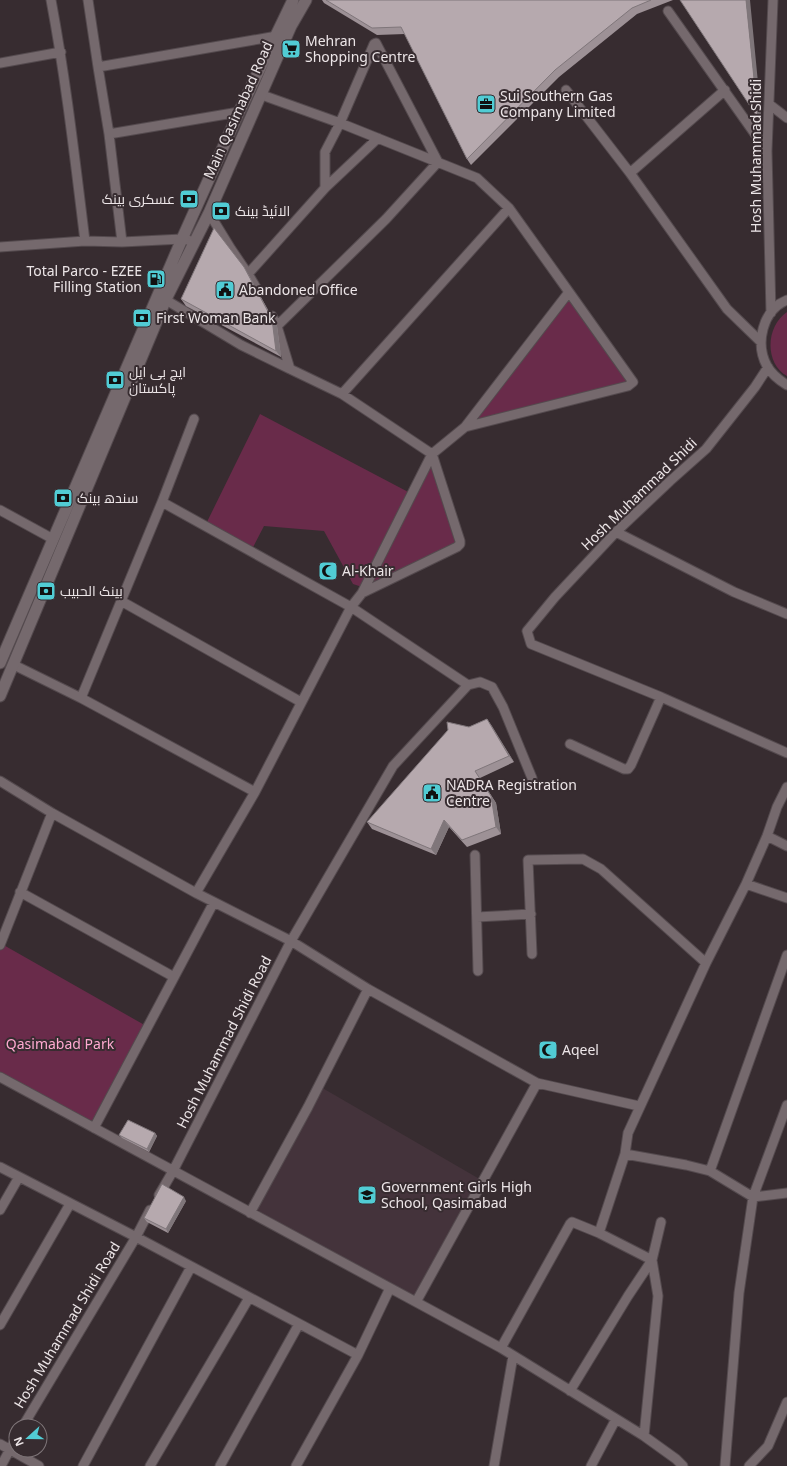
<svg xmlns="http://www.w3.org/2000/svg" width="787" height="1466" font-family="'Noto Sans',Cairo,sans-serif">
  <rect width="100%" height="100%" fill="#372c30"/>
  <path fill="#44333b" d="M 319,1086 L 483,1181 L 416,1302 L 250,1213 Z"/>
  <path fill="#692b4a" d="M 569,292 L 633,382 L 465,427 Z
    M 787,312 L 787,376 C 764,363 766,326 787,312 Z
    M 260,414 L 412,494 L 432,454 L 460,541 L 365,588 L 353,584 L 324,531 L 264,526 L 251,551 L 205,526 Z
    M 0,943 L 148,1027 L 94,1128 L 0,1077 Z"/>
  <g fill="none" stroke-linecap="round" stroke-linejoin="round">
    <g stroke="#544a4e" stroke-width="11">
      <path id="minor" d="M 51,0 C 66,80 75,160 85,241
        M 88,0 L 98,67 L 277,36
        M 668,11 L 767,151
        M 0,63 L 61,52
        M 98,67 L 109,134 L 122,242 L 182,239 L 188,240
        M 566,90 L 630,173 L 727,309 L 761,342
        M 769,104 L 787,118
        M 109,134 L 239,112
        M 630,173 L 725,90
        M 325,188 L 378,138
        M 209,213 L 231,249 L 248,274 L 325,188 L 325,152 L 340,123 L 374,44 L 376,43 L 438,162 L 386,219 L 277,326 L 272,316
        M 0,247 L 85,241 L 122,242
        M 248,274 L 257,289
        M 161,297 L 241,345 L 290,369
        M 787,300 C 762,310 755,344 767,366 C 772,375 779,380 787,385
        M 771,313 L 767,151 L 773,0
        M 277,326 L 290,369 L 342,394 L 509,208
        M 768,367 L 755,387 L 706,449 L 670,481 L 616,532 L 555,597 L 527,631 L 531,644 L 661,697 L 787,753
        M 342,394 L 432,454 L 460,541 L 460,544 L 457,547 L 362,593
        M 465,427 L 628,386 L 633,382 L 569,292
        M 162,502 L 194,419
        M 0,510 L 53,539
        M 616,532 L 734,592 L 787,614
        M 121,601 L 301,702
        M 14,665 L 81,698
        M 570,744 L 624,769 L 628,769 L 631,765 L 661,697
        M 0,781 L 52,813 L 0,945
        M 255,792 L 351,607 L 362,593 L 432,454 L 465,427 L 569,292 L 509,208 L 477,178 L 340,123 L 262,95
        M 52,813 L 196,893 L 291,941 L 368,989 L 308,1107 L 250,1213
        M 767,836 L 787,846
        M 475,855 L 478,971
        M 746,884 L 787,898
        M 20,892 L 174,977
        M 196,893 L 255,792 L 81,698 L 162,502 L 351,607 L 468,685 L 480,682 L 492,687 L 503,707 L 532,778
        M 477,917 L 531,914
        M 532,954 L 528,860 L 583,859 L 601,869 L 706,963
        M 368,989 L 537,1083
        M 0,1077 L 501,1348 L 644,1436 L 676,1459 L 683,1466
        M 94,1128 L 214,902
        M 625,1154 L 686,1165 L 710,1171 L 787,955
        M 0,1167 L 136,1237 L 358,1355
        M 710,1171 L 753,1197 L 787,1193
        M 159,1195 L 173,1171 L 291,941 L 393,766 L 468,685
        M 0,1210 L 19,1177
        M 599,1233 L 652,1260 L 658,1296 L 644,1436
        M 416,1302 L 537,1083 L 639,1106
        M 0,1325 L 70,1204
        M 501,1348 L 570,1224 L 572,1222 L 599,1233 L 625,1154 L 628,1133 L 706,963 L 746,884 L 767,836 L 777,807 L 787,787
        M 570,1391 L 628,1296 L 652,1260 L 661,1222
        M 23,1426 L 136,1237 L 150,1210
        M 0,1444 L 39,1466
        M 1,1466 L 16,1438
        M 83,1466 L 191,1267
        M 150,1466 L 249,1298
        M 220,1466 L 299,1324
        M 296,1466 L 358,1355 L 390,1288
        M 494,1466 L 513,1356
        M 591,1466 L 616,1419
        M 725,1466 L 739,1293 L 753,1197 L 787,1105
        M 749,1466 L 768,1446 L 787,1402"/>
    </g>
    <g stroke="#544a4e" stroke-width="13">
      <path id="secondary" d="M 0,663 L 182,239 L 239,112 L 293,0
        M 0,696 L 166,299 L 209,213 L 291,26 L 306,0"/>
    </g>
    <use href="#minor" stroke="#75696d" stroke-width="9"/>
    <use href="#secondary" stroke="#75696d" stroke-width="11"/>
  </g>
  <path fill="#9d9196" d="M 322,0 L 673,0 L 637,14 L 559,77 L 471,165 L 467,159 L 405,34 L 377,35 L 324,3 Z
    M 244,267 L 248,274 L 277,326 L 281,357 L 186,306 L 181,299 Z
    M 487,719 L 514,762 L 480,778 L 496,803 L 501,834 L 467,847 L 449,827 L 436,855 L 372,829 L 367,822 L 469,727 Z
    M 155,1133 L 157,1136 L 149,1152 L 122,1138 L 119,1135 Z
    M 186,1201 L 168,1233 L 147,1222 L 144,1218 Z"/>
  <path fill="#7f767a" d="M 746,0 L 750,0 L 762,124 L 758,118 Z
    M 244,267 L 248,274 L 277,326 L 281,357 L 276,351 Z
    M 487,719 L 492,726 L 514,762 L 509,756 Z
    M 475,771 L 496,803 L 501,834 L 496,827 Z
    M 444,820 L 449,827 L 436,855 L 431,849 Z
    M 155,1133 L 157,1136 L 149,1152 L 147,1149 Z
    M 184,1197 L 186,1201 L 168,1233 L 166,1229 Z"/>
  <path fill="#b6a9ae" stroke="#7f767a" d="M 326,0 L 651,0 L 632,8 L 555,70 L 467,159 L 401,27 L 372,28 Z
    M 680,0 L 746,0 L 758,118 Z
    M 214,228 L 244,267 L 272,319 L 276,351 L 181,299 Z
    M 487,719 L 509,756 L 475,771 L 491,796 L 496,827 L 462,840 L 444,820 L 431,849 L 367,822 L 448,730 L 447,722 L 469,727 Z
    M 128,1120 L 155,1133 L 147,1149 L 119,1135 Z
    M 162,1184 L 184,1197 L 166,1229 L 144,1218 Z"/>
  <defs>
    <g id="supermarket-square" transform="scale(1)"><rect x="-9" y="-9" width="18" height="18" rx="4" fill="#51ccd4" stroke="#372c30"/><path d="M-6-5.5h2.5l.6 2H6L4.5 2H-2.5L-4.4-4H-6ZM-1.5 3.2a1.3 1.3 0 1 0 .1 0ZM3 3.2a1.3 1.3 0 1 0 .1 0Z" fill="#111"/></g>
    <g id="office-square" transform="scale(1)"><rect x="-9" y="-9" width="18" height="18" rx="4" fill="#51ccd4" stroke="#372c30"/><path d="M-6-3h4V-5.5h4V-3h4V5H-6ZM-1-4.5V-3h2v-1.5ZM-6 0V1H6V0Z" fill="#111"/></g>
    <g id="bank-square" transform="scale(1)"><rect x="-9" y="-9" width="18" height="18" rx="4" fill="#51ccd4" stroke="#372c30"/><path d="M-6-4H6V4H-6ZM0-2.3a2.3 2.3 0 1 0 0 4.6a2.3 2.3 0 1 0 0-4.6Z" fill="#111"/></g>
    <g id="fuel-square" transform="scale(1)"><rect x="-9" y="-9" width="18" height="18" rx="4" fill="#51ccd4" stroke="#372c30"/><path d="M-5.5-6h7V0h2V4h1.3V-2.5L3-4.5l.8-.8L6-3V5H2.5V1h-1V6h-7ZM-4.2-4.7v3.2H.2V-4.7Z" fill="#111"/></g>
    <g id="civic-square" transform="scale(1)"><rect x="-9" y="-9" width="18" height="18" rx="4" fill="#51ccd4" stroke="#372c30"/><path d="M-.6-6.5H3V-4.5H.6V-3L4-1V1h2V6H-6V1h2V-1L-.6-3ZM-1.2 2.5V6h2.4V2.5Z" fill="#111"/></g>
    <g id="mosque-square" transform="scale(1)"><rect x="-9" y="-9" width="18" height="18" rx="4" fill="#51ccd4" stroke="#372c30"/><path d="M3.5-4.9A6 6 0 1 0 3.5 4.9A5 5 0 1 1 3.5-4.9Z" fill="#111"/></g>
    <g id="school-square" transform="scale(1)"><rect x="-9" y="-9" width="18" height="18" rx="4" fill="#51ccd4" stroke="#372c30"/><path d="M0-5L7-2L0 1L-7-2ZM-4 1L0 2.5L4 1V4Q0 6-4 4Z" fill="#111"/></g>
  </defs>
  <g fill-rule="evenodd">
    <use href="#supermarket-square" x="291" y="49"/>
    <use href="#office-square" x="486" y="104"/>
    <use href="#bank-square" x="189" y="199"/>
    <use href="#bank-square" x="221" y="211"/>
    <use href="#fuel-square" x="156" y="279"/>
    <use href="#civic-square" x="225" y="290"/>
    <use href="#bank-square" x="142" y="318"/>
    <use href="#bank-square" x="115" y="380"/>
    <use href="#bank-square" x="63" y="498"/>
    <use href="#mosque-square" x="328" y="571"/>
    <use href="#bank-square" x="46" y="591"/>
    <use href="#civic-square" x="432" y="793"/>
    <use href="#mosque-square" x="548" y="1050"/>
    <use href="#school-square" x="367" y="1195"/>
  </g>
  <g text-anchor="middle" stroke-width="4" stroke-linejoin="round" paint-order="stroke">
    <g font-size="14" fill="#ece5e7" stroke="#372c30" text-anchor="start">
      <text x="305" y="46">Mehran<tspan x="305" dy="16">Shopping Centre</tspan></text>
      <text x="500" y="101">Sui Southern Gas<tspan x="500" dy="16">Company Limited</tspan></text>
      <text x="175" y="204" text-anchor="end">عسکری بینک</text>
      <text x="235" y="216">الائیڈ بینک</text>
      <text x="142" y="276" text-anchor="end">Total Parco - EZEE<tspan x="142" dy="16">Filling Station</tspan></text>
      <text x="239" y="295">Abandoned Office</text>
      <text x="156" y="323">First Woman Bank</text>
      <text x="129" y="377">ایچ بی ایل<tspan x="129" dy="16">پاکستان</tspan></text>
      <text x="77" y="503">سندھ بینک</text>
      <text x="342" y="576">Al-Khair</text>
      <text x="60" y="596">بينک الحبيب</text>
      <text x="446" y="790">NADRA Registration<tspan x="446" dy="16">Centre</tspan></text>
      <text x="562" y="1055">Aqeel</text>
      <text x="381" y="1192">Government Girls High<tspan x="381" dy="16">School, Qasimabad</tspan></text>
    </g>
    <g font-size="14" fill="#ece5e7" stroke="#372c30">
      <text transform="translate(238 110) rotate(-66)" y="5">Main Qasimabad Road</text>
      <text transform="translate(756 156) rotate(-90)" y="5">Hosh Muhammad Shidi</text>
      <text transform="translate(639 494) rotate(-44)" y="5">Hosh Muhammad Shidi</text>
      <text transform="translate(224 1042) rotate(-63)" y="5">Hosh Muhammad Shidi Road</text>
      <text transform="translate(67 1325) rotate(-59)" y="5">Hosh Muhammad Shidi Road</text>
    </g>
    <g font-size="14" fill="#ffa9d0" stroke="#372c30">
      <text x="60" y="1049">Qasimabad Park</text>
    </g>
  </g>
  <g transform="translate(28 1438) rotate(249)"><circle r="19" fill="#372c30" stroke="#7f7679"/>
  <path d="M0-3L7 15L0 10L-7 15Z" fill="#51ccd4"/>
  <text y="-6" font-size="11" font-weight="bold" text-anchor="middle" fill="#ece5e7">N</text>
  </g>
</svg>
